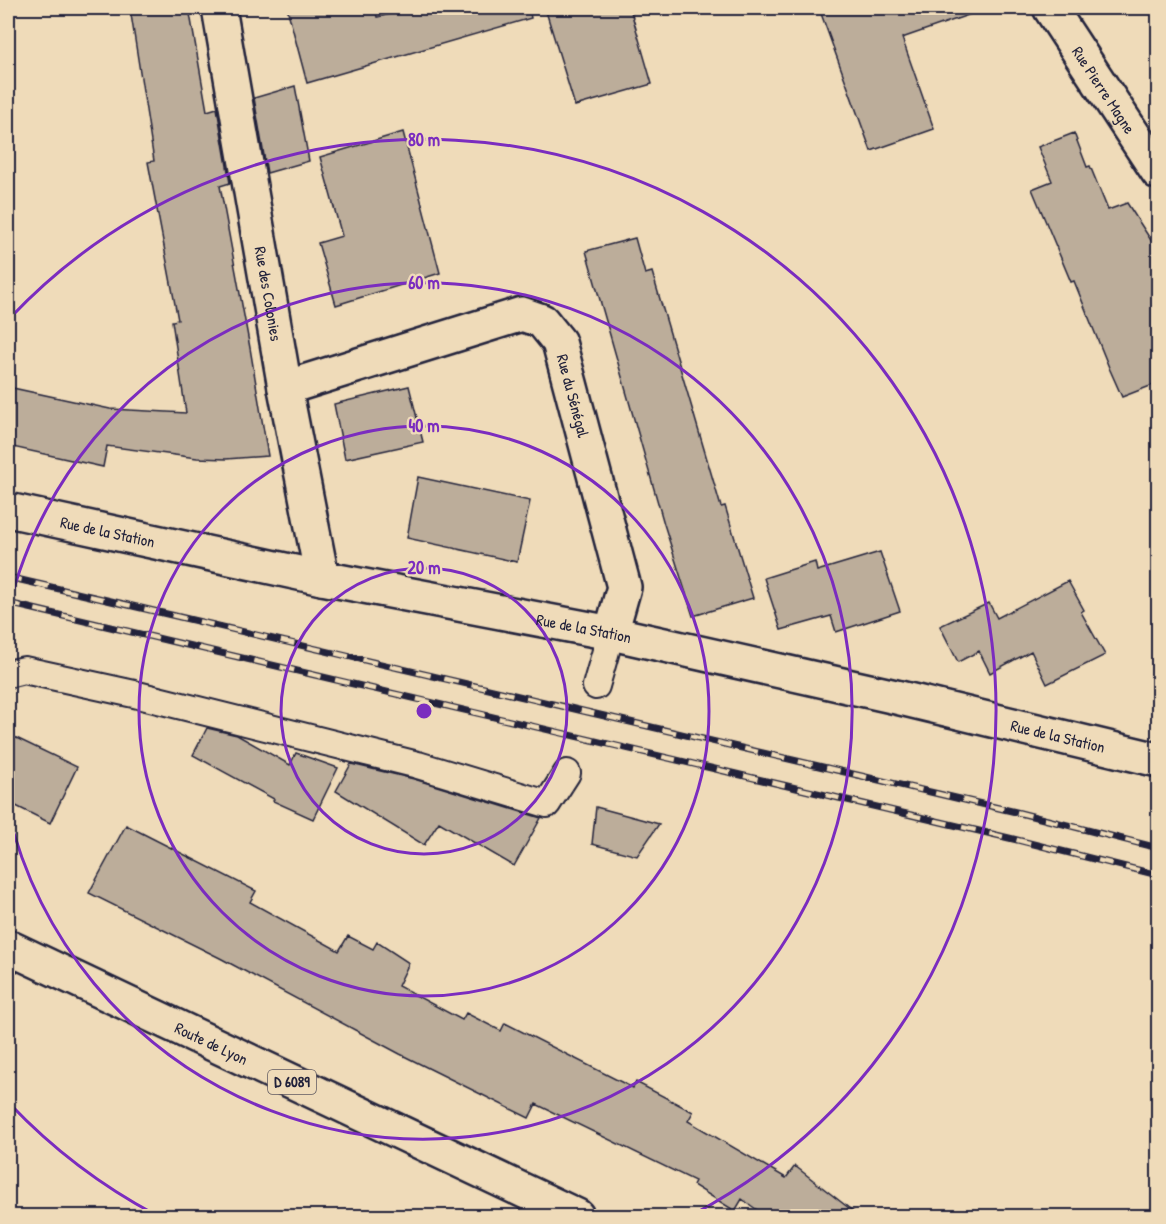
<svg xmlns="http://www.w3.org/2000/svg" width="1166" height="1224" font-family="'Patrick Hand',sans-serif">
  <rect width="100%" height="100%" fill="#efdbb9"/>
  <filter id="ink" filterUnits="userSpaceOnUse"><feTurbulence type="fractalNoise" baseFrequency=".0167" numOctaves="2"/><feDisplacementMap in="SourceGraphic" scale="12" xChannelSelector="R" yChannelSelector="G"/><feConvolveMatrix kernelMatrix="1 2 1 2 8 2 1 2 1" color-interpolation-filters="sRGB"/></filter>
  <g filter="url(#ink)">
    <path fill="#bcad9a" stroke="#22223b" stroke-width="1.5" d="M 130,8 L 189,8 L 207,111 L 217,108 L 230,183 L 220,186 L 250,348 L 268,456 L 226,459 L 197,458 L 107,446 L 103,467 L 8,446 L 8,387 L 110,409 L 186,413 L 172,321 L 178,320 L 148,162 L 154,161 Z
      M 287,8 L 375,8 L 377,17 L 418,8 L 529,8 L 531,18 L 307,83 Z
      M 545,8 L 630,8 L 652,84 L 575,106 Z
      M 819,8 L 973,8 L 974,13 L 902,38 L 934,129 L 871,151 Z
      M 295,86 L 309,161 L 267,173 L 254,98 Z
      M 403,132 L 440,273 L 336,305 L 318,243 L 342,236 L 320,157 Z
      M 1074,133 L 1087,167 L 1090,166 L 1108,210 L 1127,203 L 1158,251 L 1158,383 L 1122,397 L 1110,370 L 1074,281 L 1071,282 L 1032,189 L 1052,181 L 1038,147 Z
      M 635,238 L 645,274 L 652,272 L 721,507 L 725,506 L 753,598 L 693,616 L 664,524 L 586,251 Z
      M 409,386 L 423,442 L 345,459 L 334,404 Z
      M 418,477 L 530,501 L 517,562 L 407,538 Z
      M 880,552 L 900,611 L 836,632 L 831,616 L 781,630 L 764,578 L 815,562 L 817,571 Z
      M 1068,581 L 1084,610 L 1081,612 L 1105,655 L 1047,684 L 1031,651 L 990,673 L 979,651 L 958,662 L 940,626 L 989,603 L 997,618 Z
      M 207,728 L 237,735 L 290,765 L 296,753 L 338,768 L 313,819 L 273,801 L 274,799 L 193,755 Z
      M 8,734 L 77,767 L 50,823 L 8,802 Z
      M 351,764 L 414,779 L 541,818 L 514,866 L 439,822 L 424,845 L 336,791 Z
      M 596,807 L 659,824 L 637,856 L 592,844 Z
      M 126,825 L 256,891 L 250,902 L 339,951 L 348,936 L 373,949 L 377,942 L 409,963 L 398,986 L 462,1020 L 466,1013 L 501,1031 L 505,1023 L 633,1088 L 636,1082 L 693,1112 L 688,1121 L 786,1178 L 795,1166 L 859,1216 L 756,1216 L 760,1212 L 742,1199 L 735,1211 L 693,1185 L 695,1181 L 536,1104 L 529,1118 L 400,1054 L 220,958 L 89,893 Z"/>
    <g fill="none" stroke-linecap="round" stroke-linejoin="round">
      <g stroke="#22223b" stroke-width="30">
        <path id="service" d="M 8,674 L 24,670 L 134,694 L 418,765 L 547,804 L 567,773
          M 596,686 L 611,633"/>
      </g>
      <g stroke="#22223b" stroke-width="38">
        <g id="minor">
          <path id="s1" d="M 219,8 L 285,388 L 322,578"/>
          <path id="s2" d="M 1050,8 L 1158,172"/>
          <path id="s3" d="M 285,388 L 522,314 L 542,321 L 559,342 L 624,587 L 611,633"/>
          <path id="s4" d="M 8,510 L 322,578 L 611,633 L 896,697 L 1158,760"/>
        </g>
      </g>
      <g stroke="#22223b" stroke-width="38">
        <g id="primary">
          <path id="s5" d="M 8,947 L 577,1216"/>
        </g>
      </g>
      <use href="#service" stroke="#efdbb9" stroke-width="26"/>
      <use href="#minor" stroke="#efdbb9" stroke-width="33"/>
      <use href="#primary" stroke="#efdbb9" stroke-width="33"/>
      <g stroke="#22223b" stroke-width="7">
        <path id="rail" d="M 8,577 L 1016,812 L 1158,848
          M 8,603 L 1009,838 L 1158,875"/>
      </g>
      <use href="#rail" stroke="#efdbb9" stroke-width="4.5" stroke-dasharray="14" stroke-linecap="butt"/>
    </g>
  </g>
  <g fill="none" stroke="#7b2cbf" stroke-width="3">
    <circle cx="424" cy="711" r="143"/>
    <circle cx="424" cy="711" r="285"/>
    <path d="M8 611A428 428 0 1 1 8 811"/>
    <path d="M156 1215A571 571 0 0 1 10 1104M10 318A571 571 0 1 1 692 1215"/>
  </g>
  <g text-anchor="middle" stroke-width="4.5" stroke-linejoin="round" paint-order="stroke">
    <rect fill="#efdbb9" stroke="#605a61" stroke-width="1.5" x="268" y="1070" width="48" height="24" rx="4.5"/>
    <g font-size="15" font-weight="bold" fill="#22223b">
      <text x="292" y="1087">D 6089</text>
    </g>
    <g font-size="16" fill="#22223b" stroke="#efdbb9">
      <text dy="6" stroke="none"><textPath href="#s2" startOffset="98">Rue Pierre Magne</textPath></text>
      <text dy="6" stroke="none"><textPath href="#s1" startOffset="290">Rue des Colonies</textPath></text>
      <text dy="6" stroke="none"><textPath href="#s3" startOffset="352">Rue du Sénégal</textPath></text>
      <text dy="6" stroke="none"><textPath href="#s4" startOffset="102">Rue de la Station</textPath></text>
      <text dy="6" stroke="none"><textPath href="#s4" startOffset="588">Rue de la Station</textPath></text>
      <text dy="6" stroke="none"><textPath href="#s4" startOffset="1074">Rue de la Station</textPath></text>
      <text dy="6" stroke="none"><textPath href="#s5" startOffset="225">Route de Lyon</textPath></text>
    </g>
  </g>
  <circle cx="424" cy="711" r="9" fill="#7b2cbf" stroke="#efdbb9" stroke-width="3"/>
  <g font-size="18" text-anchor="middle" font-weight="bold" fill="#7b2cbf" stroke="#efdbb9" stroke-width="4.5" stroke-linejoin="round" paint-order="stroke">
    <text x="424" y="146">80 m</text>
    <text x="424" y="289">60 m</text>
    <text x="424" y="432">40 m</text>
    <text x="424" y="574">20 m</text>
  </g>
  <rect width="1166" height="1224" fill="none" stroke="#efdbb9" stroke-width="30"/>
  <rect x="15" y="15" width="1136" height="1194" fill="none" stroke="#22223b" stroke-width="2" filter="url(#ink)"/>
</svg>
